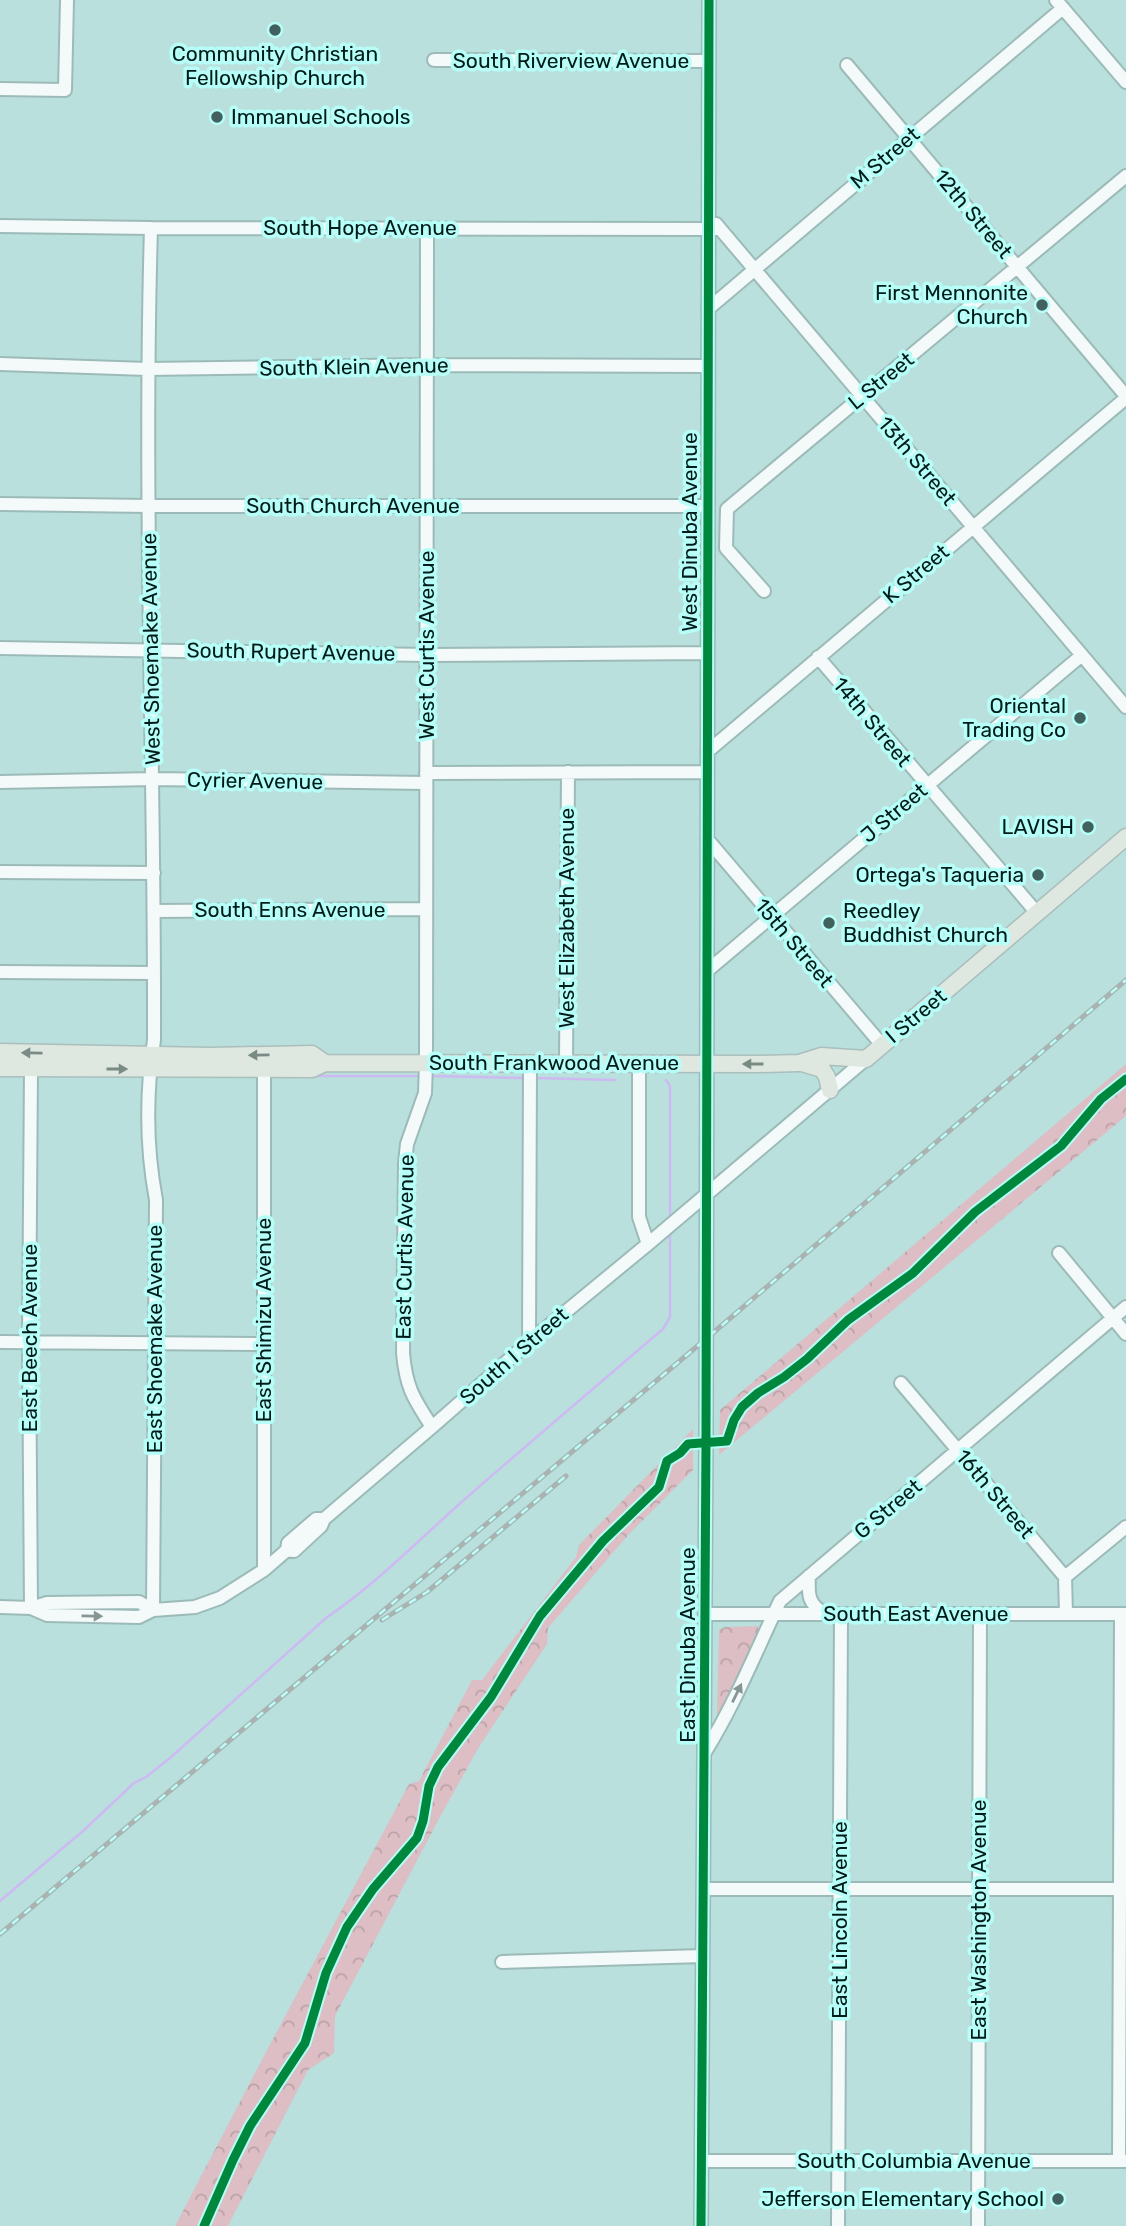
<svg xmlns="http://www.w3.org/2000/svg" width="1126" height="2226" font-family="Rubik,sans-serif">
  <defs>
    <pattern id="park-crowns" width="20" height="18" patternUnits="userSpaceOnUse" patternTransform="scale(1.75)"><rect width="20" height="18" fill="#dcbec4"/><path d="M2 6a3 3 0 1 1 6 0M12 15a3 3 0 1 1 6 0" fill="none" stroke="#bba3a8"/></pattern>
  </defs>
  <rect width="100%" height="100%" fill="#b9e0dd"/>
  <path fill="url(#park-crowns)" d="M 1126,1064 L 1126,1116 L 719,1455 L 720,1410 Z
    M 693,1429 L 693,1470 L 629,1534 L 548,1628 L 547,1644 L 479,1747 L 441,1815 L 335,2016 L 334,2053 L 308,2070 L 228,2226 L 175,2226 L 266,2052 L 409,1784 L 419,1781 L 472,1680 L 482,1680 L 576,1557 L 579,1545 Z
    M 758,1626 L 759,1632 L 720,1713 L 717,1714 L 719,1630 L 725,1627 Z"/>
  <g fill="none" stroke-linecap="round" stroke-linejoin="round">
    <path stroke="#cdbaf2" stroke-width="2.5" d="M 314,1076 L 420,1076
      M 430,1076 L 525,1078
      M 535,1078 L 615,1080
      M 666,1080 L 670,1086 L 670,1216
      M 0,1901 L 83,1831 L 134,1783 L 146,1777 L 170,1758 L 326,1618 C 373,1586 414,1545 456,1507 C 524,1447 594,1388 663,1329 L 670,1317 L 670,1234"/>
    <g stroke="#9cbbb8" stroke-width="16">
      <path id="minor" d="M 1056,0 L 1126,82
        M 434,60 L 709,61
        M 847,65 L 1126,396
        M 0,89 L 65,90 L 67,0
        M 716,224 L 1126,707
        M 0,226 L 151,228 L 720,229
        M 151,228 C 143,499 155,769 154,1040 C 146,1093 146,1147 156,1200 L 153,1610
        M 427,228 L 426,1063 L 425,1093 L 407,1144 L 405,1163 L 403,1353 C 406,1388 414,1399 432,1427
        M 708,309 L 1063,8
        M 0,364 L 147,369 L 427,365 L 707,366
        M 0,504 L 149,506 L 707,506
        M 764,591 L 726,548 L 727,509 L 1126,176
        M 0,648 L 427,655 L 707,653
        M 818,657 L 1037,913
        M 707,752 L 1126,398
        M 426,773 L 706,772
        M 0,782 L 154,779 L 426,783
        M 707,839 L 882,1045
        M 0,872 L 154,873
        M 154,911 L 426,909
        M 707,971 L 1082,655
        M 0,972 L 154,973
        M 639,1063 L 639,1217 L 648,1244
        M 566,1064 L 568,772
        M 31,1069 L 29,1342 L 31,1608
        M 1059,1253 L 1126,1334
        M 0,1342 L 264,1344
        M 529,1342 L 530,1064
        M 901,1383 L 1065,1577 L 1066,1614
        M 287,1550 L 294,1551 L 321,1526 L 324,1519 L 432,1427 L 529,1342 L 648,1244 L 866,1059
        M 264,1570 L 264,1069
        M 809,1576 C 808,1595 808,1604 825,1614
        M 1065,1577 L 1126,1527
        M 0,1607 L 31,1608 L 47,1603 L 139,1602 L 153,1610
        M 31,1608 L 47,1615 L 139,1617 L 153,1610 L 195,1607 L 220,1598 L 264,1570 L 287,1550 L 288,1543 L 316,1519 L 324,1519
        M 705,1614 L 1126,1614
        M 705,1752 C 735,1704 756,1651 780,1601 L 1126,1307
        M 704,1889 L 1126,1889
        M 502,1962 L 703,1956
        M 1119,2160 L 1121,1614
        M 702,2161 L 1126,2161
        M 701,2226 L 706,1443 L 709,0
        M 838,2226 L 841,1614
        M 978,2226 L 980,1615"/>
    </g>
    <g stroke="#aabebc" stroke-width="19">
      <path id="major" d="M 0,1052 L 210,1056 L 312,1054 L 325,1063
        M 802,1063 L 822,1069 L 827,1077 L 830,1090
        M 0,1068 L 312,1069 L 325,1063 L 758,1064 L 799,1063 L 821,1056 L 866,1059 L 1126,837"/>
    </g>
    <use href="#minor" stroke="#f4fafa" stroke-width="12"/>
    <use href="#major" stroke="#dee7e0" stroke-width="16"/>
    <g stroke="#a9b3b2" stroke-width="5">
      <path id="rail" d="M 382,1620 L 427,1592 L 566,1476
        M 0,1934 L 707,1338 L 1126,980"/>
    </g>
    <use href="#rail" stroke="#b6fef7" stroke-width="2.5" stroke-dasharray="8" stroke-linecap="butt"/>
    <g stroke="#b6fef7" stroke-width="13">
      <path id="cycleway" d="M 204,2226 L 233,2160 L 250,2126 L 305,2043 L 326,1973 L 347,1927 L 373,1889 L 417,1838 L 423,1821 L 429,1786 L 438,1767 L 491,1697 L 540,1616 L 603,1541 L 659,1487 L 667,1461 L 680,1453 L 688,1444 L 727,1441 L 734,1420 L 742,1407 L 758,1393 L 784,1377 L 807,1359 L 848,1320 L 913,1273 L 975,1212 L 1061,1146 L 1101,1099 L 1126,1079
        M 701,2226 L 706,1443 L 709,0"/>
    </g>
    <use href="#cycleway" stroke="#00873e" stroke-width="9"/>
  </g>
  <defs><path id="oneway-solid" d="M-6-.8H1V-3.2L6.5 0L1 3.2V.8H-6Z" transform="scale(1.75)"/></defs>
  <g fill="#7a8b86">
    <use href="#oneway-solid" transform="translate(32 1053) rotate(-179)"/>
    <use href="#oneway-solid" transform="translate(259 1055) rotate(179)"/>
    <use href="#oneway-solid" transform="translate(753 1064) rotate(180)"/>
    <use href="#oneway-solid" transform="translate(117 1069)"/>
  </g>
  <g fill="#869695">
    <use href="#oneway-solid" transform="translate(92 1616) rotate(1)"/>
    <use href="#oneway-solid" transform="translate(737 1693) rotate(-64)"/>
  </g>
  <g fill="#41605e" stroke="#b6fef7" stroke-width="2.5">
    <circle cx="275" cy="30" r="7"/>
    <circle cx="217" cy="117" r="7"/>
    <circle cx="1042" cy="305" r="7"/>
    <circle cx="1080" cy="718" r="7"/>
    <circle cx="1088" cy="827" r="7"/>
    <circle cx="1038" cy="875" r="7"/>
    <circle cx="829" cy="923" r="7"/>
    <circle cx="1058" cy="2199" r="7"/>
  </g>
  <g text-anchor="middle" stroke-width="7" stroke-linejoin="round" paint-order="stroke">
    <g font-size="21" fill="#001b19" stroke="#b6fef7" text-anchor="end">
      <text x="275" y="61" text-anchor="middle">Community Christian<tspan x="275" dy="24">Fellowship Church</tspan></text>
      <text x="231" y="124" text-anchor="start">Immanuel Schools</text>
      <text x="1028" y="300">First Mennonite<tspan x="1028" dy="24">Church</tspan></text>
      <text x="1066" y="713">Oriental<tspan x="1066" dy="24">Trading Co</tspan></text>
      <text x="1074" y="834">LAVISH</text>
      <text x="1024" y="882">Ortega's Taqueria</text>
      <text x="843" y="918" text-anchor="start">Reedley<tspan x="843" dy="24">Buddhist Church</tspan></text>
      <text x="1044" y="2206">Jefferson Elementary School</text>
    </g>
    <g font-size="21" fill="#001b19" stroke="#b6fef7">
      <text x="571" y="68">South Riverview Avenue</text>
      <text transform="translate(885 158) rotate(-40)" y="7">M Street</text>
      <text transform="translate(973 214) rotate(50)" y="7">12th Street</text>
      <text x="360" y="235">South Hope Avenue</text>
      <text transform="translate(354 367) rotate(-1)" y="7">South Klein Avenue</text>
      <text transform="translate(881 381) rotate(-39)" y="7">L Street</text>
      <text transform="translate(917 461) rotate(50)" y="7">13th Street</text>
      <text x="353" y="513">South Church Avenue</text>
      <text transform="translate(690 532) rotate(-90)" y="7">West Dinuba Avenue</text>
      <text transform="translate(916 574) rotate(-40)" y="7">K Street</text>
      <text transform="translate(427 645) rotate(-90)" y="7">West Curtis Avenue</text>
      <text transform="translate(151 649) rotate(-91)" y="7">West Shoemake Avenue</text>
      <text transform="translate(291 652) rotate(1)" y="7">South Rupert Avenue</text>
      <text transform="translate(872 722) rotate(50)" y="7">14th Street</text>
      <text transform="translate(255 781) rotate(1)" y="7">Cyrier Avenue</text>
      <text transform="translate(894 813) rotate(-40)" y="7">J Street</text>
      <text x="290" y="917">South Enns Avenue</text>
      <text transform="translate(567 918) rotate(-90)" y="7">West Elizabeth Avenue</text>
      <text transform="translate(794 943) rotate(50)" y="7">15th Street</text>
      <text transform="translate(916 1016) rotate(-40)" y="7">I Street</text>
      <text x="554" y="1070">South Frankwood Avenue</text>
      <text transform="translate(405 1247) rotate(-89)" y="7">East Curtis Avenue</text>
      <text transform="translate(264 1320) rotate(-90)" y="7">East Shimizu Avenue</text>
      <text transform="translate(30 1338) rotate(-90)" y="7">East Beech Avenue</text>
      <text transform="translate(155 1339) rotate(-90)" y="7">East Shoemake Avenue</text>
      <text transform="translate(514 1356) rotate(-41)" y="7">South I Street</text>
      <text transform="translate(995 1494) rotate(50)" y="7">16th Street</text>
      <text transform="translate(888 1509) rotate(-40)" y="7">G Street</text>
      <text x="916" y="1621">South East Avenue</text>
      <text transform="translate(688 1645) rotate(-90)" y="7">East Dinuba Avenue</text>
      <text transform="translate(840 1920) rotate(-90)" y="7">East Lincoln Avenue</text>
      <text transform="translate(979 1920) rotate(-90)" y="7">East Washington Avenue</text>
      <text x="914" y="2168">South Columbia Avenue</text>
    </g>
  </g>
</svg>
